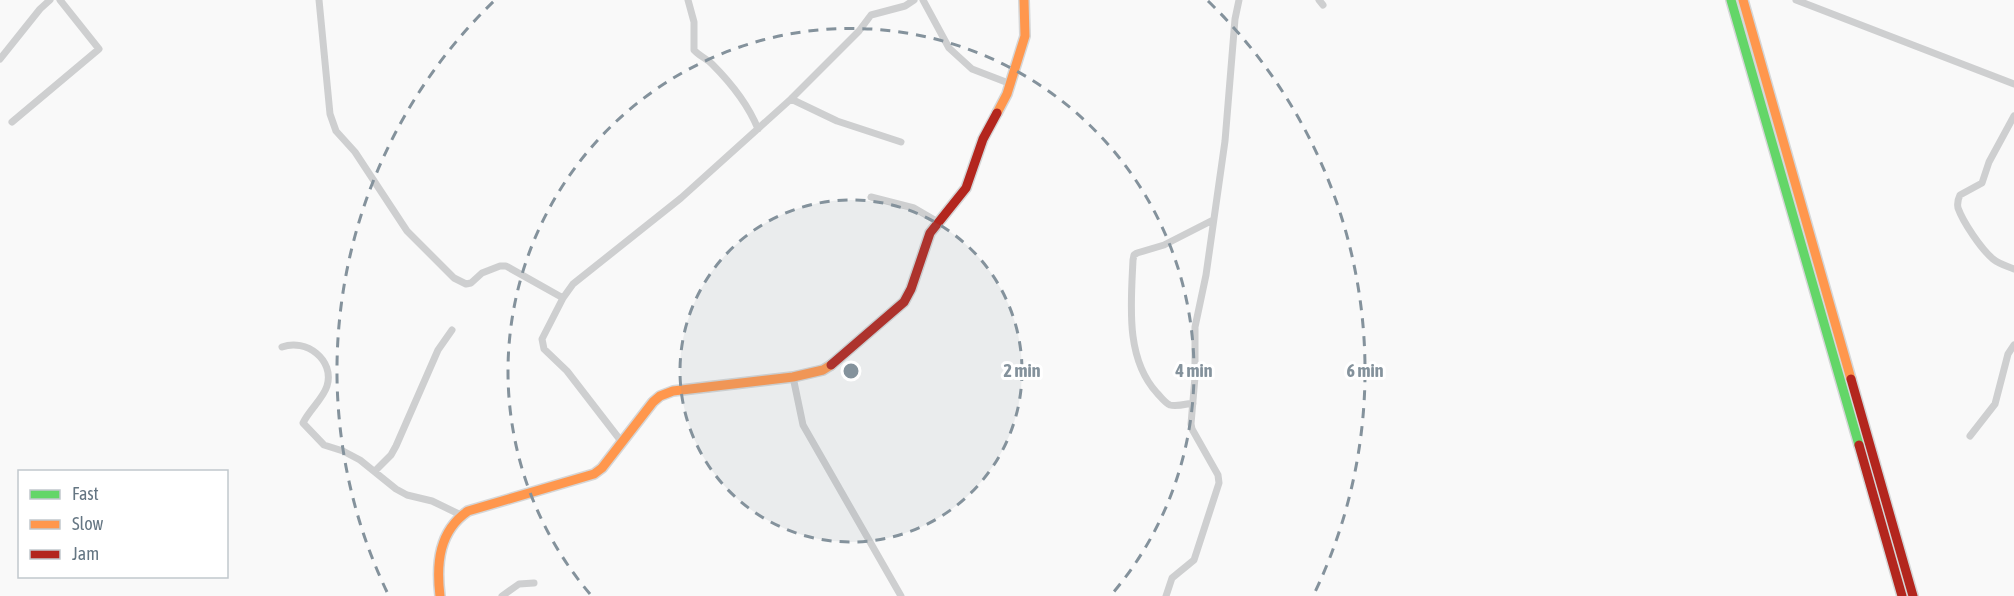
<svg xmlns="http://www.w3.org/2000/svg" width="2014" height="596" font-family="'Asap Condensed',sans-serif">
  <rect width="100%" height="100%" fill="#f9f9f9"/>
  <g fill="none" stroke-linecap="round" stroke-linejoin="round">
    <g stroke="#d5d6d7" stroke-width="12">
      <path id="fast" d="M 1731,0 L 1859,445"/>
    </g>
    <g stroke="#d5d6d7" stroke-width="12">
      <path id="slow" d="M 1743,0 L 1851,379
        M 997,113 L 1007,94 L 1025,36 L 1024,0
        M 440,596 C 436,563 439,531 468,511 L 594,474 L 602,468 L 653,402 L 660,396 L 673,391 L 793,377 L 823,370 L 831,365"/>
    </g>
    <g stroke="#d5d6d7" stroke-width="12">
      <path id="jam" d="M 831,365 L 904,302 L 911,289 L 930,233 L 966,188 L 983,139 L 997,113
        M 1851,379 L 1913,596
        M 1859,445 L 1902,596"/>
    </g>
    <path stroke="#cecfd0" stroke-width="7" d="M 319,0 L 330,114 L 336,131 L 355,152 L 407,231 L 454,278 L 466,284 L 471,283 L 482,273 L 500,266 L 506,266 L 563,298
      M 688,0 L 694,22 L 694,50 C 699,56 706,58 712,64 C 731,83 748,104 758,129
      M 923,0 L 949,48 L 972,69 L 1011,84
      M 1319,0 L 1323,5
      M 1796,0 L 2014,84
      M 0,59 L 40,9 L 50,0
      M 791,99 L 837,121 L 901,142
      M 2014,116 L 1989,162 L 1982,183 L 1960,195 C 1958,199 1957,203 1958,208 C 1963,222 1981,249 1993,259 C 1999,264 2007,266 2014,269
      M 12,122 L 99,49 L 60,0
      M 871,197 L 914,208 L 938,222
      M 282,347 C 306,338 335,360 327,386 C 323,399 309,410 303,423 L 324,445 L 343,451 L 360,460 L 396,489 L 407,495 L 432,501 L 461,515
      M 793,377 L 803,425 L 901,596
      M 1193,403 C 1186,404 1177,407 1170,405 C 1165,403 1161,397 1157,393 C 1125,358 1131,304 1133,260 L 1134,255 L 1137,253 L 1164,245 L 1213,220
      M 1970,436 L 1995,404 L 2008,354 L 2014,345
      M 621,441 L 567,371 L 544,349 L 542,339 L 563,298 L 573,284 L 681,198 L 791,99 L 859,31 L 871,15 L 905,6 L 914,0
      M 375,471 L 391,455 L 396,446 L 438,350 L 452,330
      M 502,596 L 519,584 L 534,583
      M 1166,596 L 1172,578 L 1194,560 L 1219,483 L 1218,475 L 1192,429 L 1191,424 L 1195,377 L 1195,327 L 1206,275 L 1225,141 L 1235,19 L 1239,0"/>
    <use href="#fast" stroke="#63d668" stroke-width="9"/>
    <use href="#slow" stroke="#ff974d" stroke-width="9"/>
    <use href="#jam" stroke="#b3261e" stroke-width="9"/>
  </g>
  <circle cx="851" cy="371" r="171" fill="#84929c" fill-opacity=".12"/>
  <g fill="none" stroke="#84929c" stroke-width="3" stroke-dasharray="10 8">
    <circle cx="851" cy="371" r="171"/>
    <path d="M590 594A343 343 0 1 1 1112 594"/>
    <path d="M387 592A514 514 0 0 1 494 1M1208 1A514 514 0 0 1 1315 592"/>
  </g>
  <circle cx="851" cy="371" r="9" fill="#84929c" stroke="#fff" stroke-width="3"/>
  <g font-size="18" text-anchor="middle" font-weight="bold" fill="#84929c" stroke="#fff" stroke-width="6" stroke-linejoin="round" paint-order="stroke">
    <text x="1022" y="377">2 min</text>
    <text x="1194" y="377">4 min</text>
    <text x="1365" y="377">6 min</text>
  </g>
  <rect x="18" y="470" width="210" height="108" fill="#ffffff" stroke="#c1c8cd" stroke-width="1.5"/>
  <rect x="30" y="490" width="30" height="9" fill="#63d668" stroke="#c1c8cd" stroke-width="1.5"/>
  <text x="72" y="500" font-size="18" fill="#657683">Fast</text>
  <rect x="30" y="520" width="30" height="9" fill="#ff974d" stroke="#c1c8cd" stroke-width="1.5"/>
  <text x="72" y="530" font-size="18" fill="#657683">Slow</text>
  <rect x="30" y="550" width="30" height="9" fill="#b3261e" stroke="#c1c8cd" stroke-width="1.5"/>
  <text x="72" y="560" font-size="18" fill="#657683">Jam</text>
</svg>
